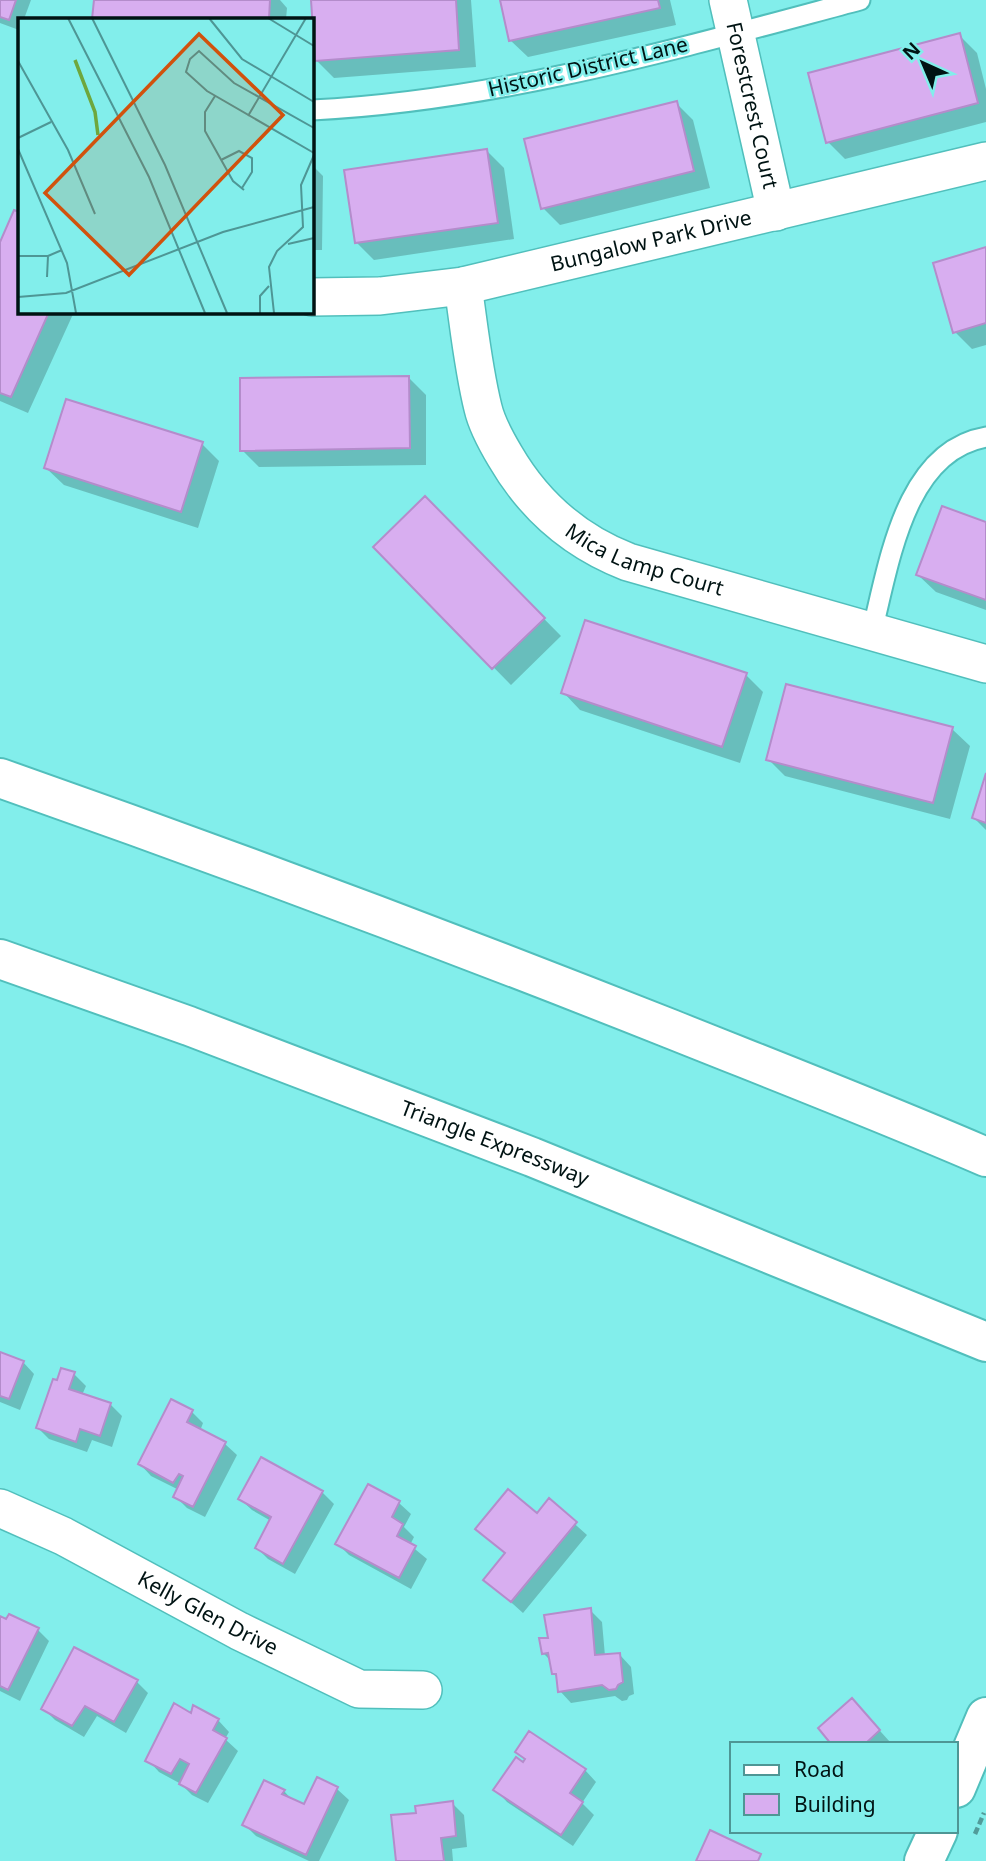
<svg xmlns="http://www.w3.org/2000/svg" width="986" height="1861" font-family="'Noto Sans',sans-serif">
  <rect width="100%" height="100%" fill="#82eeeb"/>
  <path fill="#0003" d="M 0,0 L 31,0 L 24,19 L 19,19 L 19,30 L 0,23 Z
    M 96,0 L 280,0 L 287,8 L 286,19 L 94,19 Z
    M 313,0 L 471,0 L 476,67 L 334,78 L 317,61 Z
    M 502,0 L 670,0 L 676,25 L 528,57 L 510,40 Z
    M 959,35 L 977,53 L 986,89 L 986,122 L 845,159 L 828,142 Z
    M 676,103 L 693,120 L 710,188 L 560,225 L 543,208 Z
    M 487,151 L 504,168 L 514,239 L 374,260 L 357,243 Z
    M 312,165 L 323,176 L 322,250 L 312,250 Z
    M 15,212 L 19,214 L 19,312 L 74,312 L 28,413 L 0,401 L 0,246 Z
    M 986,249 L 986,345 L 972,349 L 955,332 Z
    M 408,377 L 426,395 L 426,465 L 259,467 L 242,450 Z
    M 202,444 L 219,461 L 198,528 L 64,485 L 46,468 Z
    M 425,498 L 561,636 L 511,685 L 375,547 Z
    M 986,524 L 986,610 L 936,592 L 918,575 Z
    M 746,675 L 763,692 L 740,763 L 580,710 L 563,692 Z
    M 952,729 L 970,746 L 950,819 L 785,776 L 768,759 Z
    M 986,779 L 986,830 L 974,818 Z
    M 0,1354 L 23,1362 L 34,1374 L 20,1410 L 0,1402 Z
    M 74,1374 L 86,1386 L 82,1395 L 111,1405 L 122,1416 L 112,1447 L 92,1440 L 87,1452 L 49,1439 L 38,1428 L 58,1383 Z
    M 192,1412 L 203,1423 L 200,1431 L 225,1444 L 237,1455 L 205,1517 L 187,1508 L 175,1496 L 179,1490 L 151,1476 L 140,1464 Z
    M 261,1459 L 322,1492 L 334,1504 L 295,1574 L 268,1559 L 257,1548 L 271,1521 L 252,1510 L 240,1499 Z
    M 369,1486 L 399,1503 L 411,1514 L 404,1527 L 414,1537 L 410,1545 L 427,1559 L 411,1589 L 349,1555 L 337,1543 Z
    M 549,1501 L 587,1535 L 523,1613 L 486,1580 L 506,1554 L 477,1529 L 537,1515 Z
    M 590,1610 L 602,1622 L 605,1656 L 620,1655 L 631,1667 L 634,1694 L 629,1696 L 627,1700 L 622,1701 L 615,1696 L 571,1703 L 560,1691 L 558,1678 L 553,1673 L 551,1661 L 543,1653 L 550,1639 Z
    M 0,1618 L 38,1630 L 49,1641 L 20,1701 L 0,1691 Z
    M 137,1682 L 148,1693 L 126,1733 L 97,1716 L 84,1737 L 55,1720 L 43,1708 Z
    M 863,1712 L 890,1742 L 834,1744 Z
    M 192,1715 L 218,1720 L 229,1732 L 225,1739 L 238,1751 L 208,1803 L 192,1795 L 181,1784 L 159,1772 L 148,1760 Z
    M 517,1752 L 585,1770 L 596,1782 L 582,1803 L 594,1815 L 573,1846 L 507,1802 L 496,1790 L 526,1760 Z
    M 337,1789 L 349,1800 L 319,1861 L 309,1861 L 256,1836 L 244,1824 L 284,1791 L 294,1802 L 305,1807 Z
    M 452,1803 L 464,1815 L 467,1847 L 452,1849 L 453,1861 L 398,1861 L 418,1814 Z"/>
  <path fill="#d8aef0" stroke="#b48ccb" stroke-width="2" d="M 0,0 L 16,0 L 9,20 L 0,17 Z
    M 94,0 L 270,0 L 269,19 L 92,19 Z
    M 311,0 L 456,0 L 459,50 L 315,61 Z
    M 500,0 L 658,0 L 660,8 L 509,41 Z
    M 960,33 L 978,103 L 826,143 L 808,73 Z
    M 677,101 L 694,171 L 541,209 L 524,139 Z
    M 487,149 L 498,223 L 355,243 L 344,170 Z
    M 14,210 L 19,212 L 19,312 L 49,312 L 11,397 L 0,393 L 0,242 Z
    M 986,247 L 986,323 L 953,333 L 933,263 Z
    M 409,376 L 410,448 L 240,451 L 240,378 Z
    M 66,399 L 203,442 L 181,512 L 44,468 Z
    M 425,496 L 545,618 L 492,669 L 373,547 Z
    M 942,506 L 986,522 L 986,600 L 916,575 Z
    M 585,620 L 747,673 L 722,747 L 561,693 Z
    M 786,684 L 953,727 L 933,803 L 766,760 Z
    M 986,773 L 986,823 L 972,818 Z
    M 0,1352 L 24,1361 L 9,1399 L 0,1396 Z
    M 61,1368 L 75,1372 L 69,1389 L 111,1403 L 100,1436 L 80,1429 L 76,1442 L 36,1428 L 53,1379 L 57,1380 Z
    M 171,1399 L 193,1410 L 187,1422 L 226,1442 L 193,1507 L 173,1497 L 183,1476 L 179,1474 L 173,1483 L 138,1464 Z
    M 261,1457 L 323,1491 L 283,1564 L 255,1548 L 271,1517 L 238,1499 Z
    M 368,1484 L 400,1501 L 392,1517 L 403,1524 L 397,1536 L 416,1546 L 399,1578 L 335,1544 Z
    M 508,1489 L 537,1513 L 549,1498 L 577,1522 L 511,1602 L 483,1580 L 505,1553 L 475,1529 Z
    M 591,1608 L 595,1655 L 620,1653 L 623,1682 L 618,1685 L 616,1689 L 609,1690 L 602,1685 L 558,1692 L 556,1674 L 552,1674 L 548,1653 L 542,1654 L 539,1638 L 548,1638 L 544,1615 Z
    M 9,1614 L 39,1628 L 8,1690 L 0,1686 L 0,1616 L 6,1619 Z
    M 74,1647 L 138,1680 L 114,1722 L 85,1706 L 72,1726 L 41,1709 Z
    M 852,1698 L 880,1730 L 865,1744 L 831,1744 L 818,1728 Z
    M 174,1703 L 191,1713 L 193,1705 L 219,1719 L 213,1730 L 227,1738 L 196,1793 L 179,1784 L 189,1764 L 180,1759 L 171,1774 L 145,1761 Z
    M 529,1731 L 586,1769 L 570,1793 L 583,1802 L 561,1835 L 493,1790 L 516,1757 L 523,1762 L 525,1759 L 515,1752 Z
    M 317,1777 L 338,1787 L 306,1855 L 242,1825 L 264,1780 L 285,1790 L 282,1794 L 304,1804 Z
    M 453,1801 L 456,1836 L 441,1838 L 444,1861 L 396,1861 L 391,1815 L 416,1813 L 415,1806 Z
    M 710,1830 L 761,1854 L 758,1861 L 696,1861 Z"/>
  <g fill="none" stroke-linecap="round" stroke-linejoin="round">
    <g stroke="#51bfbc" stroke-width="23">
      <path id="lane" d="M 312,110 C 498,101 680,48 860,0
        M 872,631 C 889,565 904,451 986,437"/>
    </g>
    <g stroke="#51bfbc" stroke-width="40">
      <g id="street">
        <path id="s1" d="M 728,0 L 776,212"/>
        <path id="s2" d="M 463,286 C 469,326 473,368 483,408 C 487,425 496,441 505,456 C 534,506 574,541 628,562 L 986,664"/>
        <path id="s3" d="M 312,297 L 380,296 L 463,286 L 986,161"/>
        <path id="s4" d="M 0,1508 L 63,1536 L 239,1631 L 359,1689 L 423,1690"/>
      </g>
    </g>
    <g stroke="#51bfbc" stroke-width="42">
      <path id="secondary" d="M 956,1788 L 986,1717
        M 924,1861 L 938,1831"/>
    </g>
    <g stroke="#51bfbc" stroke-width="42">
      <g id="highway">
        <path d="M 0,778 C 225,857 449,941 671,1029 C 776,1071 882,1112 986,1157"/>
        <path id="s5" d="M 0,959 L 189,1026 L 532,1157 L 986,1342"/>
      </g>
    </g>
    <path stroke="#519c9a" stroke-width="4.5" stroke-dasharray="7 3.5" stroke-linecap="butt" d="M 975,1834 L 984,1813"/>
    <use href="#lane" stroke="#fff" stroke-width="19"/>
    <use href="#street" stroke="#fff" stroke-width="37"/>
    <use href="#secondary" stroke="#fff" stroke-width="38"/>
    <use href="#highway" stroke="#fff" stroke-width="38"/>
  </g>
  <g text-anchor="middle" stroke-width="5" stroke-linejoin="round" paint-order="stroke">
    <g font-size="21" fill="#001313" stroke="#82eeeb">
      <text transform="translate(588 67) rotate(-13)" y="7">Historic District Lane</text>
      <text dy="7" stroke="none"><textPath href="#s1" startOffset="108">Forestcrest Court</textPath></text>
      <text dy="7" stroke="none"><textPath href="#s3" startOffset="345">Bungalow Park Drive</textPath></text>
      <text dy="7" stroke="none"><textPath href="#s2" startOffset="357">Mica Lamp Court</textPath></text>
      <text dy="7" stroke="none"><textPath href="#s5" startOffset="528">Triangle Expressway</textPath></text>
      <text dy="7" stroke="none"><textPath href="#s4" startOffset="233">Kelly Glen Drive</textPath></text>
    </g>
  </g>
  <g transform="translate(18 18)">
    <rect width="296" height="296" fill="#82eeeb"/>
    <path fill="none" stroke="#6ea73d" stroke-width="3.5" d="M 57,42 L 77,94 L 80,117"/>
    <path fill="none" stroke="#4e9695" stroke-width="2" d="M 50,0 L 131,159 L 187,295M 74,0 L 147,147 L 209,295M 191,0 L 224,41 L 296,84M 250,0 L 296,28M 0,43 L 50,132 L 77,196M 197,78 L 187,94 L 187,113 L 215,163 L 226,172M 230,98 L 288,0M 296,110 L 216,65 L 181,33 L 172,41 L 168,54 L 189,73 L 296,135M 0,120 L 33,104M 0,131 L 49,245 L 58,295M 203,142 L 221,133 L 234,140 L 234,154 L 224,170M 270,226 L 296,220M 0,238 L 30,238M 29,259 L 30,238 L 44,232M 0,279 L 48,275 L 205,214 L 296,189M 242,295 L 242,278 L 251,268M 256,295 L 251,249 L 259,233 L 285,209 L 283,167 L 296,137"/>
    <path fill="#d1520d" fill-opacity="0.15" stroke="#d1520d" stroke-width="3.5" d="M 181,16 L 265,97 L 111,257 L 27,175 Z"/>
    <rect width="296" height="296" fill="none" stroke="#001313" stroke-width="3.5"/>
  </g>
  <rect x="730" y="1742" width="228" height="91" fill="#82eeeb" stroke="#4e9695" stroke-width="2"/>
  <rect x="744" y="1765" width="35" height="10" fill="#ffffff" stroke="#4e9695" stroke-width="2"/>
  <text x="794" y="1777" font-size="21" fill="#001313">Road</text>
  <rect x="744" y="1794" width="35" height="21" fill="#d8aef0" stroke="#4e9695" stroke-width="2"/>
  <text x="794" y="1812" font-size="21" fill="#001313">Building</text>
  <g transform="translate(923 63) rotate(316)" stroke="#82eeeb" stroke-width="5" paint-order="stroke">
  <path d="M0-5L12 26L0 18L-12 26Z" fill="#001313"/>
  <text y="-10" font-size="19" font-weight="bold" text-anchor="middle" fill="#001313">N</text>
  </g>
</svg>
